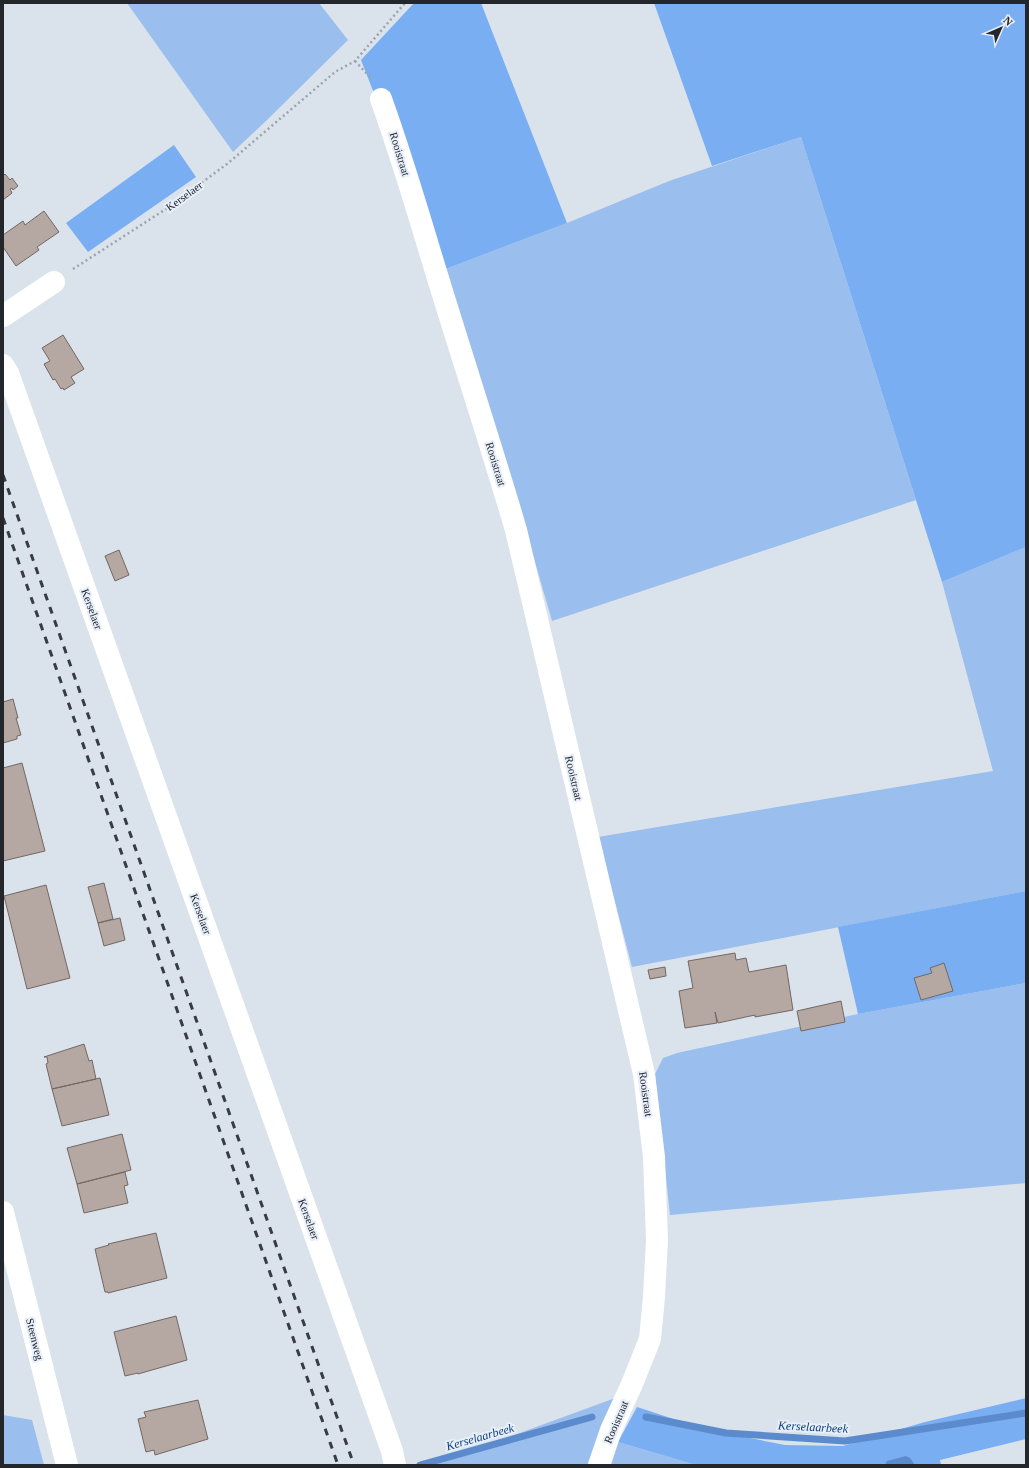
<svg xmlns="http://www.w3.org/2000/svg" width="1029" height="1468" font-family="'Times New Roman',serif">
  <rect width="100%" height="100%" fill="#dae2ec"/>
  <path fill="#9abeed" d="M 127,3 L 319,3 L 348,40 L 267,120 L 233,152 Z
    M 801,137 L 916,500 L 552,621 L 505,458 L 443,270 L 567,223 L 669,181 Z
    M 1026,547 L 1026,891 L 632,967 L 598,837 L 993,771 L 942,582 Z
    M 1026,983 L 1026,1183 L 670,1215 L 655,1074 L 663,1058 L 677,1053 L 858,1014 Z
    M 618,1397 L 592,1465 L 432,1465 Z
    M 3,1415 L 32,1420 L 44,1465 L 3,1465 Z
    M 618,1442 L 696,1465 L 611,1465 Z"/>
  <path fill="#79aef2" d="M 414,3 L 481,3 L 567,223 L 443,270 L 361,60 Z
    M 654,3 L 1026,3 L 1026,547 L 942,582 L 801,137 L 712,166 Z
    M 174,145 L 196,177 L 88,252 L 66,223 Z
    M 1026,891 L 1026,983 L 858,1014 L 838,927 Z
    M 1026,1398 L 1026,1439 L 940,1460 L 941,1465 L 696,1465 L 618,1442 L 637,1407 L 704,1429 L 785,1445 L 843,1446 L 925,1422 Z"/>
  <path fill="#5b8bcd" d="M 906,1456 L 910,1458 L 915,1465 L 885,1465 L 887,1461 Z"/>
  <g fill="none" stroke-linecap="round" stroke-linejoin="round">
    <path stroke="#5b8bcd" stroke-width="7" d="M 646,1417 L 726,1433 L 845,1441 L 1026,1413
      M 420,1465 L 592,1417"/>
  </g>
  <path fill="#b5a8a3" stroke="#736762" d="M 5,174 L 10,180 L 12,178 L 18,186 L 13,190 L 12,188 L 10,189 L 12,193 L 3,200 L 3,176 Z
    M 44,211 L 59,232 L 37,247 L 39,250 L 16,266 L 3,247 L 3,235 L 23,221 L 25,225 Z
    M 63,335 L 84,369 L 71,377 L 75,383 L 64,390 L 63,388 L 61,389 L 55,379 L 53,380 L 44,364 L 50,361 L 42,348 Z
    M 119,550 L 129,575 L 115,581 L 105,556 Z
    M 13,699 L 18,718 L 16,718 L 21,735 L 17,736 L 17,739 L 3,743 L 3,702 Z
    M 22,763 L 45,851 L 3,861 L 3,768 Z
    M 104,883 L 113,919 L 98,923 L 88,887 Z
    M 46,885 L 70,978 L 27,989 L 4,896 Z
    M 120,918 L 125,940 L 104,946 L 98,923 Z
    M 735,953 L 736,960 L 746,958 L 749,972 L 786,965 L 793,1010 L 755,1017 L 755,1015 L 718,1023 L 715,1012 L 717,1023 L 685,1028 L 679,991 L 693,988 L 688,961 Z
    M 944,963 L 953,991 L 921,1000 L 914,978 L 932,973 L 930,968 Z
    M 665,967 L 666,976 L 650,979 L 648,970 Z
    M 841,1001 L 845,1022 L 801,1031 L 797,1011 Z
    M 84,1044 L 89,1061 L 92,1060 L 96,1079 L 52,1089 L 46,1064 L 48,1063 L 47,1057 L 44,1057 Z
    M 100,1078 L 109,1115 L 62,1126 L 52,1089 Z
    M 122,1134 L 131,1170 L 77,1184 L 67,1148 Z
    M 125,1172 L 128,1185 L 124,1186 L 128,1203 L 84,1213 L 77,1184 Z
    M 156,1233 L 167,1278 L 108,1293 L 108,1292 L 105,1292 L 95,1249 L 109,1245 L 108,1244 Z
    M 176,1316 L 187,1360 L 138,1374 L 138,1373 L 125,1376 L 114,1332 Z
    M 198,1400 L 208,1439 L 155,1455 L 154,1450 L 146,1452 L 138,1419 L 146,1417 L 144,1412 Z"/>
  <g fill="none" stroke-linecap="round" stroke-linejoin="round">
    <path stroke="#9da3ab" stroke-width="2.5" stroke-dasharray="2 3" stroke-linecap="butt" d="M 355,61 L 371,78
      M 73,269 L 166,209 L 227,164 L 335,72 L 355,61 L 405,3"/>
    <path stroke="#fff" stroke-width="22" d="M 381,99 C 402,157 419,216 437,275 C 463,360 491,445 516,530 L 644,1074 L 654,1157 L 657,1240 L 654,1297 L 650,1339 L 632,1384 L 611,1430 L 599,1465
      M 3,316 L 54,282
      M 3,365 L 8,373 L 392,1451 L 395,1465"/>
    <path stroke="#fff" stroke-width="22" d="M 3,1212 L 67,1465"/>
    <path stroke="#383c41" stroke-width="3" stroke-dasharray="7 7" stroke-linecap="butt" d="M 3,475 L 354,1465
      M 3,518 L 338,1465"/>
  </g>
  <g text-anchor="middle" stroke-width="4" stroke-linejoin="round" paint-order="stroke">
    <g font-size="11" fill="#23262a" stroke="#e7effa">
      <text transform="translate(400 154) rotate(73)" y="4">Rooistraat</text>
      <text transform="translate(184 196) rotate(-36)" y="4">Kerselaer</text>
      <text transform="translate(496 464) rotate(73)" y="4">Rooistraat</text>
      <text transform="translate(92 609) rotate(70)" y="4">Kerselaer</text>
      <text transform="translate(574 778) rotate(77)" y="4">Rooistraat</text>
      <text transform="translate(201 914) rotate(70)" y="4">Kerselaer</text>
      <text transform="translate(646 1094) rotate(82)" y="4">Rooistraat</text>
      <text transform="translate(309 1219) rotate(70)" y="4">Kerselaer</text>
      <text transform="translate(35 1339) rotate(76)" y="4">Steenweg</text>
      <text transform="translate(616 1422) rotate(-67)" y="4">Rooistraat</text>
    </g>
    <g font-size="12" font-style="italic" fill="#0e3e7a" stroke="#e7effa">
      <text transform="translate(813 1427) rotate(3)" y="4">Kerselaarbeek</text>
      <text transform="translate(480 1437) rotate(-16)" y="4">Kerselaarbeek</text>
    </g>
  </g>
  <rect width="1029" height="1468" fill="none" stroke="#23262a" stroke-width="8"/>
  <g transform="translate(1001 28) rotate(45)" stroke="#e7effa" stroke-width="3" paint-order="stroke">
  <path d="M0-3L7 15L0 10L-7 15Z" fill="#23262a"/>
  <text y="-6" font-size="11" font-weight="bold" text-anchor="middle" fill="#23262a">N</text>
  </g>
</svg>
